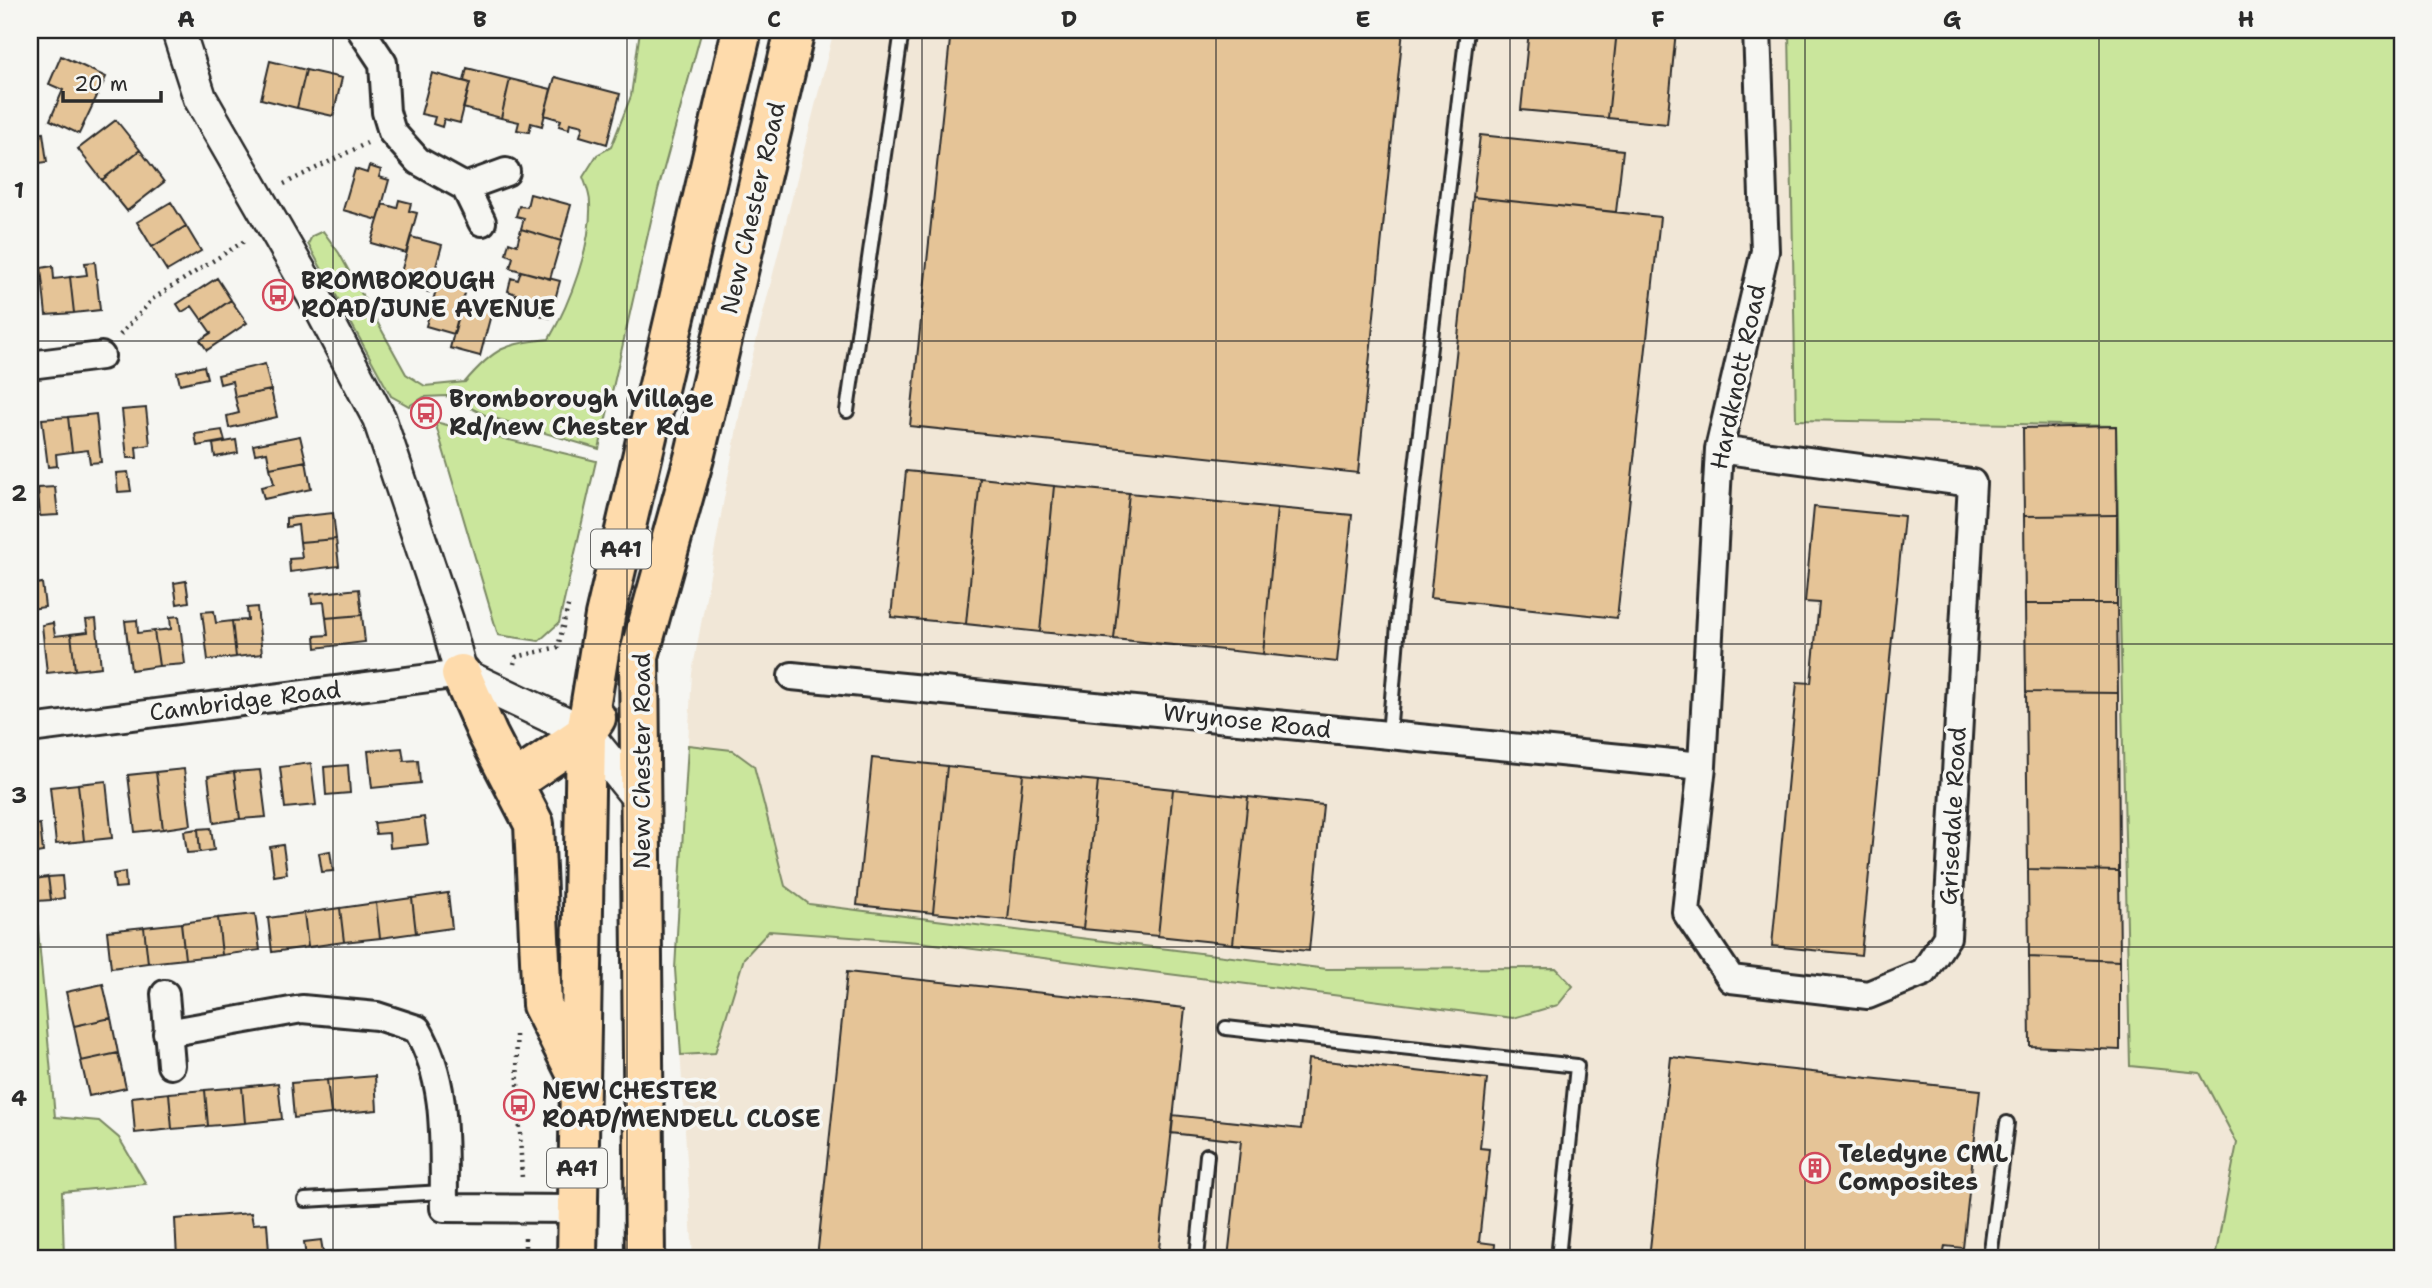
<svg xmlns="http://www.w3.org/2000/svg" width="2432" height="1288" font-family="'Shantell Sans',sans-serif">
  <rect width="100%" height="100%" fill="#f6f6f2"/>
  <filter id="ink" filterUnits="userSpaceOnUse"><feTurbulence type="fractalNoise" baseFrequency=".0143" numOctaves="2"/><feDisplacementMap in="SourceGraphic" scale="14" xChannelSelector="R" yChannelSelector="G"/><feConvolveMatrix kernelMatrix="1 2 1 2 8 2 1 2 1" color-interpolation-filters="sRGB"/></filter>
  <g filter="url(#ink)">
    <path fill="#f1e7d7" d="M 834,30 L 2402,30 L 2402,1146 L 2215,1258 L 693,1258 L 675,969 L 692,673 L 744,390 Z"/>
    <path fill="#cae69c" stroke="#7a8864" stroke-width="2" d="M 640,30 L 702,30 L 658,190 L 599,449 L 487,416 L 447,396 L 424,397 L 409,406 L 391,396 L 308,244 L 312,236 L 323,231 L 339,253 L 406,374 L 425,386 L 465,382 C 495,347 505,344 549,339 C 570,303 592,245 590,203 C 590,194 586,185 583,177 L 597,155 L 611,147 L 631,96 Z
      M 1789,30 L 2402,30 L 2402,1258 L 2215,1258 L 2237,1143 L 2200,1073 L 2130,1066 L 2116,426 L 1796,420 Z
      M 435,422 L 596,461 L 559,623 L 539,641 L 498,635 Z
      M 688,745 L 732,750 L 754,766 L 785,886 L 809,904 L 1327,969 L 1556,968 L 1573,986 L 1558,1005 L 1513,1018 L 919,942 L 769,931 L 744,958 L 715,1053 L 681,1055 L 675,969 Z
      M 36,908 L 55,1117 L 99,1121 L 119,1138 L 146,1184 L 62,1192 L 64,1258 L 30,1258 L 30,909 Z"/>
    <path fill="#e5c497" stroke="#2b2b2b" stroke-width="2" d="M 951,30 L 1403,30 L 1358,473 L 910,426 Z
      M 1529,30 L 1617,30 L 1608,118 L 1521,110 Z
      M 1617,30 L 1676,30 L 1667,124 L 1608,118 Z
      M 61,56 L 106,77 L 79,134 L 50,120 L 63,90 L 49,84 Z
      M 270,61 L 306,70 L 297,108 L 261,99 Z
      M 467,68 L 510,79 L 501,118 L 463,108 L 470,83 L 464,81 Z
      M 306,70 L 342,78 L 333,116 L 297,108 Z
      M 432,73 L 470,83 L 460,123 L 444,119 L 442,127 L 433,124 L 435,117 L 421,114 Z
      M 555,77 L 620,94 L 607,144 L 580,136 L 583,126 L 570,123 L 569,129 L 559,126 L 561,120 L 544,115 Z
      M 510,79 L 551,89 L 542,126 L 531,123 L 529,132 L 517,130 L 519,122 L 501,118 Z
      M 116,120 L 140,150 L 102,180 L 78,149 Z
      M 43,133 L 47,162 L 31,164 L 30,136 Z
      M 1480,135 L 1623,150 L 1616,212 L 1473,197 Z
      M 140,150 L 164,182 L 127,211 L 102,180 Z
      M 369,166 L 381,170 L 379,177 L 389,180 L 378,220 L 343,210 L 355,169 L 367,173 Z
      M 530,194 L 571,205 L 561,241 L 521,229 L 524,218 L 516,216 L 519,206 L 527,207 Z
      M 1473,197 L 1660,217 L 1617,618 L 1430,598 Z
      M 399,200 L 411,203 L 409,211 L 417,213 L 406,253 L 371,243 L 383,204 L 397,208 Z
      M 171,202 L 186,226 L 152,247 L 137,222 Z
      M 186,226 L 201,251 L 167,271 L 152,247 Z
      M 521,229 L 561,241 L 550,279 L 510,268 L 513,257 L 506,254 L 509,242 L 517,245 Z
      M 411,237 L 442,245 L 429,292 L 398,283 Z
      M 95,262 L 100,310 L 74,313 L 70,277 L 87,275 L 85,263 Z
      M 53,266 L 54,279 L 70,277 L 74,313 L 46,315 L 41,268 Z
      M 521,271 L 560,281 L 550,318 L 512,307 L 516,294 L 508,291 L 511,278 L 518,280 Z
      M 217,278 L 231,300 L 202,320 L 192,306 L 182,312 L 177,304 Z
      M 439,279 L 467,286 L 454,334 L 426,326 Z
      M 463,299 L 493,307 L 480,356 L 450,348 Z
      M 231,300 L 247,323 L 207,350 L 200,340 L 211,333 L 202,320 Z
      M 265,364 L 271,390 L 235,397 L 232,381 L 220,384 L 218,375 Z
      M 204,366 L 207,378 L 180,384 L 177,372 Z
      M 271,390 L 277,417 L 229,428 L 227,416 L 239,413 L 235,397 Z
      M 146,408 L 150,445 L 136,447 L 137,458 L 127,458 L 122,410 Z
      M 96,414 L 101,462 L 90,463 L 88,450 L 72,452 L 68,417 Z
      M 68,417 L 72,452 L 56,454 L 57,466 L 48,467 L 42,419 Z
      M 2116,426 L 2117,515 L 2024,516 L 2023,428 Z
      M 222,430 L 225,441 L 197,446 L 195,434 Z
      M 300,436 L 306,461 L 270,468 L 267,452 L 255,454 L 253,445 Z
      M 236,440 L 238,453 L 215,457 L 213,444 Z
      M 306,461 L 311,489 L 264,499 L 261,487 L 274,484 L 270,468 Z
      M 906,471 L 980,478 L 966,624 L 891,617 Z
      M 128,472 L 131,491 L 118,492 L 116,473 Z
      M 980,478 L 1054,486 L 1040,632 L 966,624 Z
      M 1054,486 L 1129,493 L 1114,639 L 1040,632 Z
      M 55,487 L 58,515 L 40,516 L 38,488 Z
      M 38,488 L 39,509 L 30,510 L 30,490 Z
      M 1129,493 L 1277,508 L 1263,654 L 1114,639 Z
      M 1814,507 L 1904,516 L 1861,955 L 1772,946 L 1797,682 L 1811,683 L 1819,603 L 1805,602 Z
      M 1277,508 L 1352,515 L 1337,662 L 1263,654 Z
      M 333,513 L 336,539 L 300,542 L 298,525 L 286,527 L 286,518 Z
      M 2117,515 L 2117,604 L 2025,604 L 2024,516 Z
      M 336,539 L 339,566 L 290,572 L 289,559 L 302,558 L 300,542 Z
      M 186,581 L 189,602 L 177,604 L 174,583 Z
      M 42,583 L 45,607 L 30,609 L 30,585 Z
      M 359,589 L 362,615 L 326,618 L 324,602 L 312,603 L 311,594 Z
      M 2025,604 L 2117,604 L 2118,693 L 2026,692 Z
      M 257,607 L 262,654 L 236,657 L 232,621 L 248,620 L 247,608 Z
      M 214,611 L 216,623 L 232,621 L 236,657 L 208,660 L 202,612 Z
      M 362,615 L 365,642 L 316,648 L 315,636 L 328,635 L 326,618 Z
      M 179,616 L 185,664 L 159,666 L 154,631 L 171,629 L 170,617 Z
      M 96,619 L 101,667 L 75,670 L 71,634 L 88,632 L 86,620 Z
      M 137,620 L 138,633 L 154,631 L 159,666 L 131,670 L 125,621 Z
      M 53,623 L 55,636 L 71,634 L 75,670 L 47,673 L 42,625 Z
      M 2026,692 L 2118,693 L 2119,871 L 2028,869 Z
      M 402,748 L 404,761 L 418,760 L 420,783 L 372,788 L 368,751 Z
      M 872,758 L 947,766 L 933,913 L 857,905 Z
      M 311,763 L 316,805 L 285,808 L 280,767 Z
      M 348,765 L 350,793 L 326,795 L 324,767 Z
      M 947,766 L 1023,774 L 1008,920 L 933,913 Z
      M 184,769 L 191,825 L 163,829 L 156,772 Z
      M 260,770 L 266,817 L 240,819 L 234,772 Z
      M 156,772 L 163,829 L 135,832 L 128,775 Z
      M 234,772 L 240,819 L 214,823 L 208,776 Z
      M 1023,774 L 1098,781 L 1083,929 L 1008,920 Z
      M 106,781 L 112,838 L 84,841 L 78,784 Z
      M 1098,781 L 1173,789 L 1158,936 L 1083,929 Z
      M 78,784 L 84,841 L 56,844 L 50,787 Z
      M 1173,789 L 1248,797 L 1233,944 L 1158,936 Z
      M 1248,797 L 1323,805 L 1309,951 L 1233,944 Z
      M 424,817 L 428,844 L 390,848 L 389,833 L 376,834 L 374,823 Z
      M 40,824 L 43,852 L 30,854 L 30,826 Z
      M 211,828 L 214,850 L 200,852 L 198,829 Z
      M 198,829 L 200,852 L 187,853 L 184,831 Z
      M 283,845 L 287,874 L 274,876 L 270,847 Z
      M 330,851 L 333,871 L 322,872 L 319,853 Z
      M 2028,869 L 2119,871 L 2120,961 L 2029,957 Z
      M 125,872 L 126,887 L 115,888 L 113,874 Z
      M 62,876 L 64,898 L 51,900 L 48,877 Z
      M 48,877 L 51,900 L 37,901 L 35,879 Z
      M 448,893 L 452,928 L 416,933 L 412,898 Z
      M 412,898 L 416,933 L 380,938 L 376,903 Z
      M 376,903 L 380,938 L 344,942 L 340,908 Z
      M 340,908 L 344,942 L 308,947 L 304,913 Z
      M 304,913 L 308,947 L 272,952 L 268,918 Z
      M 255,914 L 260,950 L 222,955 L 218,918 Z
      M 218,918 L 222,955 L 185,959 L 181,923 Z
      M 181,923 L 185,959 L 148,963 L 144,927 Z
      M 144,927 L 148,963 L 111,968 L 107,931 Z
      M 2029,957 L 2120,961 L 2120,1050 L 2030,1046 Z
      M 847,972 L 1185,1008 L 1158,1258 L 817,1258 Z
      M 103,984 L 111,1018 L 74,1026 L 66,992 Z
      M 111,1018 L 118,1053 L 81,1061 L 74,1026 Z
      M 118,1053 L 126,1088 L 89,1096 L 81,1061 Z
      M 1671,1057 L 1980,1090 L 1963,1248 L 1945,1246 L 1943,1258 L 1649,1258 Z
      M 1308,1059 L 1487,1079 L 1480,1148 L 1489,1149 L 1479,1242 L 1495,1244 L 1494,1258 L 1228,1258 L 1241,1141 L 1171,1133 L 1173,1115 L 1301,1129 Z
      M 375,1076 L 377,1110 L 331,1114 L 327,1080 Z
      M 327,1080 L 331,1114 L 294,1118 L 291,1083 Z
      M 278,1083 L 282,1119 L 245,1123 L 242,1087 Z
      M 242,1087 L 245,1123 L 208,1126 L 205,1090 Z
      M 205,1090 L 208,1126 L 172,1129 L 169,1093 Z
      M 169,1093 L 172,1129 L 135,1133 L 132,1097 Z
      M 251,1213 L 253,1224 L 267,1223 L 269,1252 L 262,1254 L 263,1258 L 177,1258 L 175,1219 Z
      M 321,1240 L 324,1258 L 306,1258 L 304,1242 Z"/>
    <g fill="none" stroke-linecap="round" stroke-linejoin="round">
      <g stroke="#2b2b2b" stroke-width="18">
        <path id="service" d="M 847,411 L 902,30
          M 1389,735 L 1399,612 L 1467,30
          M 1226,1028 L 1577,1066 L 1558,1258
          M 305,1200 L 443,1192
          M 1197,1258 L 1207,1155
          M 1990,1258 L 2007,1123"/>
      </g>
      <g stroke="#2b2b2b" stroke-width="32">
        <path id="minor" d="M 361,30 L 383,63 L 386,112 L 392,132 L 418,161 L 465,187 L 482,222
          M 465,187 L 506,172
          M 30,365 L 101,356
          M 1719,449 L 1972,483 L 1947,937 L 1924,972 L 1868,995 L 1731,979 L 1686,912 L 1702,766 L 1719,449 L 1765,251 L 1757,30
          M 792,676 L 1702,766
          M 30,729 L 461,674
          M 165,994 L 171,1065
          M 167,1033 L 302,1009 L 377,1016 L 417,1029 C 449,1083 443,1146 444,1208 L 576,1209"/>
      </g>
      <g stroke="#2b2b2b" stroke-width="37">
        <path id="tertiary" d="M 178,30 L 200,98 L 319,305 L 379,418 L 447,621 L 461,674 L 586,733 L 640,800"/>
      </g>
      <g stroke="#2b2b2b" stroke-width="44">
        <path id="trunk" d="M 461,674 L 488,735 L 534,824 L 542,1005 L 576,1073
          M 513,783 L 586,733 L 596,718
          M 577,1258 L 586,733 L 605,616 L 742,30
          M 645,1258 L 639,656 L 694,458 L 795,30"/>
      </g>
      <path stroke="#2b2b2b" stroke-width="4.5" stroke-dasharray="2 5" stroke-linecap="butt" d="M 284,184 L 367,143
        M 120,335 L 154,298 L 246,240
        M 514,664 L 516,657 L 558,647 L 569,602
        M 516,1035 L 522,1180
        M 525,1238 L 525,1258"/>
      <use href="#service" stroke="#f6f6f2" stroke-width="12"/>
      <use href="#minor" stroke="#f6f6f2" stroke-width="26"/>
      <use href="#tertiary" stroke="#f6f6f2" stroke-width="32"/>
      <use href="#trunk" stroke="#fedbac" stroke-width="38"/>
    </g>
  </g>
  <path fill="none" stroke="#2b2b2b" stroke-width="2" stroke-opacity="0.55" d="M 333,30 L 333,1258M 627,30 L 627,1258M 922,30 L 922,1258M 1216,30 L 1216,1258M 1510,30 L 1510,1258M 1805,30 L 1805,1258M 2099,30 L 2099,1258M 30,341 L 2402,341M 30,644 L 2402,644M 30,947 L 2402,947"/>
  <defs>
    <g id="bus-ring" transform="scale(1.575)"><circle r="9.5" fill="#f6f6f2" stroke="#d1495b" stroke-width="1.5"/><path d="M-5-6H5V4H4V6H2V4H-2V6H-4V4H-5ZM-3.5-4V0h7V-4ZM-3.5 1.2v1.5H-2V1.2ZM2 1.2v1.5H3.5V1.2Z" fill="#d1495b"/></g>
    <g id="building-ring" transform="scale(1.575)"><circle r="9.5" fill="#f6f6f2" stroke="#d1495b" stroke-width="1.5"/><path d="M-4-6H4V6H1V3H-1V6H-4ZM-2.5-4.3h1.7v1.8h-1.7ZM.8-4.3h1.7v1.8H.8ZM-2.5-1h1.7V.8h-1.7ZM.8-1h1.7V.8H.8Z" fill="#d1495b"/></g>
  </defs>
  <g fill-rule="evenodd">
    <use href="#bus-ring" x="278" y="295"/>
    <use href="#bus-ring" x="426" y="413"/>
    <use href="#bus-ring" x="519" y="1105"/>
    <use href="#building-ring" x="1815" y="1168"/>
  </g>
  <g text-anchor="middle" stroke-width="7" stroke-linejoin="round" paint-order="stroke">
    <g fill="#f6f6f2" stroke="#686867" stroke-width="2">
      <rect x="591" y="529.5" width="60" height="39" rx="5"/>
      <rect x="547" y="1148.5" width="60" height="39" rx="5"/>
    </g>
    <g font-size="23" font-weight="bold" fill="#2b2b2b">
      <text x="621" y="557">A41</text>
      <text x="577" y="1176">A41</text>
    </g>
    <g font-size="24" fill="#2b2b2b" stroke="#f6f6f2">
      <text transform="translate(753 208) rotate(-77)" y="8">New Chester Road</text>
      <text transform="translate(1738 377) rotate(-78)" y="8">Hardknott Road</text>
      <text transform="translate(245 701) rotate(-7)" y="8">Cambridge Road</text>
      <text transform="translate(1247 721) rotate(6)" y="8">Wrynose Road</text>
      <text transform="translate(642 761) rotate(-90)" y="8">New Chester Road</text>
      <text transform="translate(1953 816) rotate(-87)" y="8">Grisedale Road</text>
    </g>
    <g font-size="24" font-weight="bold" fill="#2b2b2b" stroke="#f6f6f2" text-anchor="start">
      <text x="301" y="289">BROMBOROUGH<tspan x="301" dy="28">ROAD/JUNE AVENUE</tspan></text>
      <text x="449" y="407">Bromborough Village<tspan x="449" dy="28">Rd/new Chester Rd</tspan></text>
      <text x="542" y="1099">NEW CHESTER<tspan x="542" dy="28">ROAD/MENDELL CLOSE</tspan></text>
      <text x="1838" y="1162">Teledyne CML<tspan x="1838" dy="28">Composites</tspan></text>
    </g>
  </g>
  <rect width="2432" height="1288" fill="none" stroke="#f6f6f2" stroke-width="77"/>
  <path d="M63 91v10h98v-10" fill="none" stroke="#2b2b2b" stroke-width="3.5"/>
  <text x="74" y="91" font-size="21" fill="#2b2b2b" stroke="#f6f6f2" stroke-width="5" paint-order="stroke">20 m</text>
  <rect x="38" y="38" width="2356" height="1212" fill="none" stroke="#2b2b2b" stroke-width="2.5"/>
  <g font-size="23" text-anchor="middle" font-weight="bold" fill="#2b2b2b">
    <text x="186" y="27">A</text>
    <text x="480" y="27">B</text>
    <text x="774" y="27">C</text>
    <text x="1069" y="27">D</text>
    <text x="1363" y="27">E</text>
    <text x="1658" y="27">F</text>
    <text x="1952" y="27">G</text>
    <text x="2246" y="27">H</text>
    <text x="19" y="198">1</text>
    <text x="19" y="501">2</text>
    <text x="19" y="803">3</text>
    <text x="19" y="1106">4</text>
  </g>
</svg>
